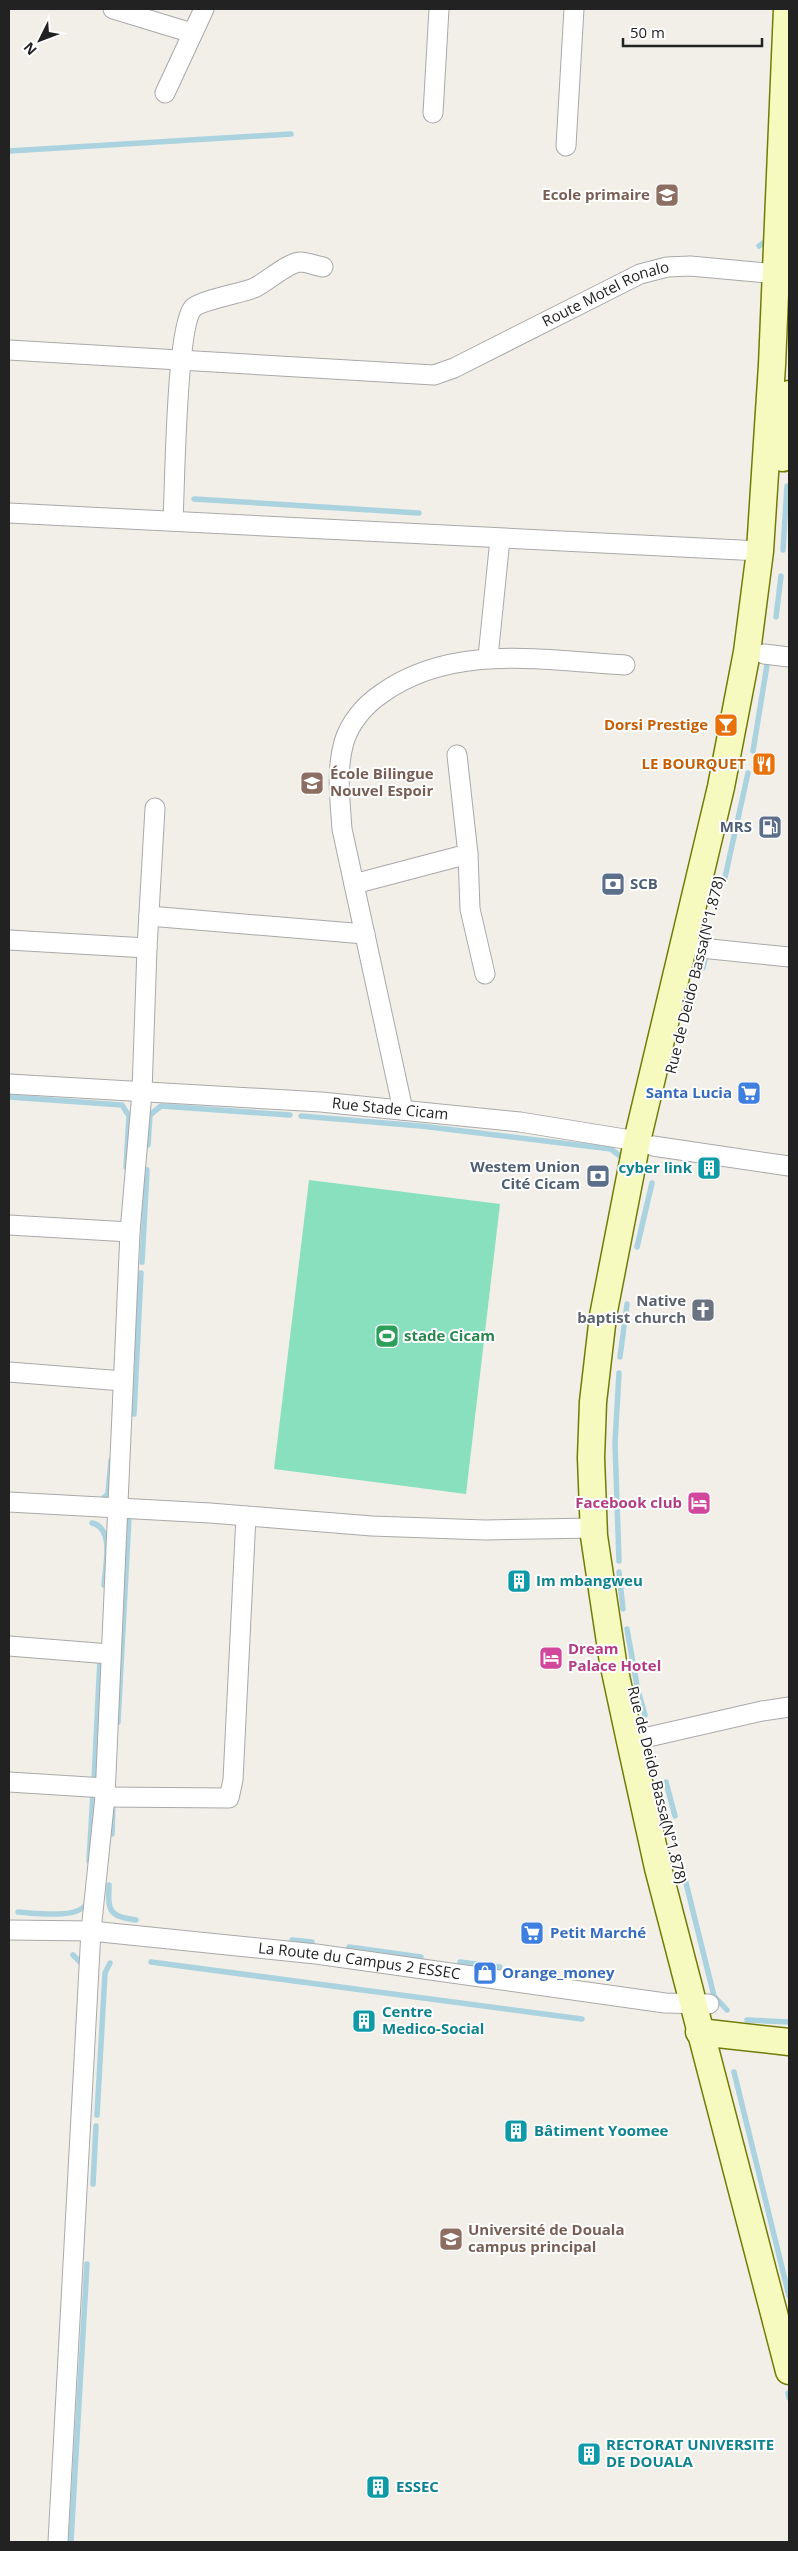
<svg xmlns="http://www.w3.org/2000/svg" width="798" height="2551" font-family="'Open Sans',sans-serif">
  <rect width="100%" height="100%" fill="#f2efe9"/>
  <path fill="#88e0be" d="M 309,1180 L 500,1204 L 466,1494 L 274,1469 Z"/>
  <g fill="none" stroke-linecap="round" stroke-linejoin="round">
    <path stroke="#aad3df" stroke-width="5.5" d="M 9,151 L 291,134
      M 759,246 L 770,238
      M 194,499 L 419,513
      M 783,550 L 787,486
      M 776,617 L 781,576
      M 753,751 L 767,665
      M 724,882 L 748,773
      M 703,968 L 707,951
      M 9,1097 L 122,1105 L 129,1116 L 126,1167
      M 301,1116 L 421,1126 L 611,1149 L 625,1160
      M 148,1145 L 150,1115 L 161,1106 L 290,1115
      M 637,1247 L 652,1183
      M 142,1262 L 147,1170
      M 620,1357 L 627,1304
      M 134,1414 L 141,1273
      M 100,1501 L 108,1494 L 111,1460
      M 92,1523 C 115,1528 105,1567 104,1585
      M 619,1561 L 615,1443 L 619,1373
      M 619,1572 L 623,1609
      M 627,1629 L 638,1691 L 645,1715
      M 118,1722 L 129,1517
      M 94,1781 L 100,1659
      M 666,1782 L 675,1816
      M 112,1834 L 113,1803
      M 89,1861 L 93,1793
      M 683,1871 L 714,1996 L 727,2010
      M 109,1885 C 108,1911 108,1916 136,1920
      M 18,1912 C 35,1913 81,1920 87,1902
      M 292,1940 L 312,1942
      M 349,1947 L 421,1957
      M 73,1955 L 83,1965
      M 151,1962 L 582,2019
      M 460,1962 L 500,1967
      M 747,2020 L 789,2022
      M 734,2072 L 789,2296
      M 97,2115 L 105,1973 L 110,1963
      M 93,2184 L 96,2126
      M 788,2393 L 789,2398
      M 71,2542 L 87,2264"/>
    <g stroke="#a9a9a9" stroke-width="21">
      <g id="street">
        <path d="M 113,9 L 192,33"/>
        <path d="M 165,93 L 204,9"/>
        <path d="M 433,113 L 439,9"/>
        <path d="M 566,146 L 574,9"/>
        <path id="s1" d="M 9,350 L 434,375 L 454,368 L 640,274 L 667,267 L 690,266 L 789,275"/>
        <path d="M 9,513 L 760,551"/>
        <path d="M 173,520 C 175,486 176,327 193,308 C 199,301 241,293 254,288 C 267,282 287,263 300,262 C 307,262 316,266 323,267"/>
        <path d="M 764,654 L 789,657"/>
        <path d="M 488,657 L 500,539"/>
        <path d="M 457,755 L 468,854 L 470,909 L 485,974"/>
        <path d="M 354,884 L 468,854"/>
        <path d="M 149,916 L 365,934"/>
        <path d="M 9,940 L 147,948"/>
        <path d="M 701,948 L 789,957"/>
        <path id="s2" d="M 9,1084 L 321,1102 L 520,1122 L 637,1141"/>
        <path d="M 403,1110 L 342,829 C 340,800 336,770 344,742 C 350,722 365,705 381,694 C 452,643 542,660 625,665"/>
        <path d="M 653,1146 L 789,1166"/>
        <path d="M 9,1225 L 130,1232"/>
        <path d="M 9,1372 L 123,1381"/>
        <path d="M 9,1502 L 210,1513 L 372,1526 L 485,1530 L 594,1528"/>
        <path d="M 9,1646 L 110,1654"/>
        <path d="M 644,1738 L 762,1711 L 789,1707"/>
        <path d="M 9,1782 L 105,1788"/>
        <path d="M 105,1797 L 229,1798 L 233,1780 L 246,1516"/>
        <path id="s3" d="M 9,1930 L 91,1931 L 316,1954 L 665,2003 L 709,2004"/>
        <path d="M 58,2542 L 91,1931 L 105,1797 L 130,1232 L 142,1092 L 147,948 L 155,808"/>
      </g>
    </g>
    <g stroke="#707d05" stroke-width="29">
      <path id="secondary" d="M 787,9 L 772,365 L 760,551 L 747,652 L 721,787 L 637,1141 L 603,1316 L 593,1402 L 591,1458 L 594,1536 L 613,1662 L 630,1741 L 658,1868 L 789,2371
        M 783,458 L 789,394
        M 699,2032 L 789,2042"/>
    </g>
    <use href="#street" stroke="#fff" stroke-width="19"/>
    <use href="#secondary" stroke="#f7fabf" stroke-width="26"/>
  </g>
  <defs>
    <g id="school-square" transform="scale(1.25)"><rect x="-9" y="-9" width="18" height="18" rx="4" fill="#8d6e63" stroke="#fff"/><path d="M0-5L7-2L0 1L-7-2ZM-4 1L0 2.5L4 1V4Q0 6-4 4Z" fill="#fff"/></g>
    <g id="bar-square" transform="scale(1.25)"><rect x="-9" y="-9" width="18" height="18" rx="4" fill="#e8710a" stroke="#fff"/><path d="M-6-5H6L.8 .8V4.5H3.5V6h-7V4.5H-.8V.8Z" fill="#fff"/></g>
    <g id="restaurant-square" transform="scale(1.25)"><rect x="-9" y="-9" width="18" height="18" rx="4" fill="#e8710a" stroke="#fff"/><path d="M-5-6h1v4h1v-4h1v4h1v-4h1v5L-1.5 .5V6h-2V.5L-5-1ZM5-6V6H3V1.5H1.5Q1.5-4 5-6Z" fill="#fff"/></g>
    <g id="fuel-square" transform="scale(1.25)"><rect x="-9" y="-9" width="18" height="18" rx="4" fill="#5c6f8a" stroke="#fff"/><path d="M-5.5-6h7V0h2V4h1.3V-2.5L3-4.5l.8-.8L6-3V5H2.5V1h-1V6h-7ZM-4.2-4.7v3.2H.2V-4.7Z" fill="#fff"/></g>
    <g id="bank-square" transform="scale(1.25)"><rect x="-9" y="-9" width="18" height="18" rx="4" fill="#5c6f8a" stroke="#fff"/><path d="M-6-4H6V4H-6ZM0-2.3a2.3 2.3 0 1 0 0 4.6a2.3 2.3 0 1 0 0-4.6Z" fill="#fff"/></g>
    <g id="supermarket-square" transform="scale(1.25)"><rect x="-9" y="-9" width="18" height="18" rx="4" fill="#3f7fe0" stroke="#fff"/><path d="M-6-5.5h2.5l.6 2H6L4.5 2H-2.5L-4.4-4H-6ZM-1.5 3.2a1.3 1.3 0 1 0 .1 0ZM3 3.2a1.3 1.3 0 1 0 .1 0Z" fill="#fff"/></g>
    <g id="building-square" transform="scale(1.25)"><rect x="-9" y="-9" width="18" height="18" rx="4" fill="#0f9aa8" stroke="#fff"/><path d="M-4-6H4V6H1V3H-1V6H-4ZM-2.5-4.3h1.7v1.8h-1.7ZM.8-4.3h1.7v1.8H.8ZM-2.5-1h1.7V.8h-1.7ZM.8-1h1.7V.8H.8Z" fill="#fff"/></g>
    <g id="church-square" transform="scale(1.25)"><rect x="-9" y="-9" width="18" height="18" rx="4" fill="#6b7280" stroke="#fff"/><path d="M-1.2-6h2.4v3.5h3.3v2.4h-3.3V6h-2.4V-.1h-3.3v-2.4h3.3Z" fill="#fff"/></g>
    <g id="stadium-square" transform="scale(1.25)"><rect x="-9" y="-9" width="18" height="18" rx="4" fill="#2e9e5b" stroke="#fff"/><path d="M0-5a6.5 5 0 1 0 0 10a6.5 5 0 1 0 0-10ZM-3.5-1.8h7v3.6h-7Z" fill="#fff"/></g>
    <g id="hotel-square" transform="scale(1.25)"><rect x="-9" y="-9" width="18" height="18" rx="4" fill="#d1479c" stroke="#fff"/><path d="M-6-4.5h1.5V1H6V5H4.5V3h-9V5H-6ZM-4 0a1.8 1.8 0 1 1 3.6 0ZM.5 0V-2.5h3Q6-2.5 6 0Z" fill="#fff"/></g>
    <g id="shop-square" transform="scale(1.25)"><rect x="-9" y="-9" width="18" height="18" rx="4" fill="#3f7fe0" stroke="#fff"/><path d="M-5-2.5h2.3a2.7 3.5 0 0 1 5.4 0H5L5.5 6h-11ZM-1.5-2.5h3a1.5 2.3 0 0 0-3 0Z" fill="#fff"/></g>
    <g id="university-square" transform="scale(1.25)"><rect x="-9" y="-9" width="18" height="18" rx="4" fill="#8d6e63" stroke="#fff"/><path d="M0-5L7-2L0 1L-7-2ZM-4 1L0 2.5L4 1V4Q0 6-4 4Z" fill="#fff"/></g>
  </defs>
  <g fill-rule="evenodd">
    <use href="#school-square" x="667" y="195"/>
    <use href="#bar-square" x="726" y="725"/>
    <use href="#restaurant-square" x="764" y="764"/>
    <use href="#school-square" x="312" y="783"/>
    <use href="#fuel-square" x="770" y="827"/>
    <use href="#bank-square" x="613" y="884"/>
    <use href="#supermarket-square" x="749" y="1093"/>
    <use href="#building-square" x="709" y="1168"/>
    <use href="#bank-square" x="598" y="1176"/>
    <use href="#church-square" x="703" y="1310"/>
    <use href="#stadium-square" x="387" y="1336"/>
    <use href="#hotel-square" x="699" y="1503"/>
    <use href="#building-square" x="519" y="1581"/>
    <use href="#hotel-square" x="551" y="1658"/>
    <use href="#supermarket-square" x="532" y="1933"/>
    <use href="#shop-square" x="485" y="1973"/>
    <use href="#building-square" x="364" y="2021"/>
    <use href="#building-square" x="516" y="2131"/>
    <use href="#university-square" x="451" y="2239"/>
    <use href="#building-square" x="589" y="2454"/>
    <use href="#building-square" x="378" y="2487"/>
  </g>
  <g text-anchor="middle" stroke-width="4" stroke-linejoin="round" paint-order="stroke">
    <g font-size="15" font-weight="bold" fill="#785e54" stroke="#fff" text-anchor="start">
      <text x="650" y="200" text-anchor="end">Ecole primaire</text>
      <text x="330" y="779">École Bilingue<tspan x="330" dy="17">Nouvel Espoir</tspan></text>
      <text x="468" y="2235">Université de Douala<tspan x="468" dy="17">campus principal</tspan></text>
    </g>
    <g font-size="15" fill="#222" stroke="#fff">
      <text dy="5" stroke="none"><textPath href="#s1" startOffset="616">Route Motel Ronalo</textPath></text>
      <text transform="translate(695 975) rotate(-76)" y="5">Rue de Deido Bassa(N°1.878)</text>
      <text dy="5" stroke="none"><textPath href="#s2" startOffset="382">Rue Stade Cicam</textPath></text>
      <text transform="translate(657 1785) rotate(76)" y="5">Rue de Deido Bassa(N°1.878)</text>
      <text dy="5" stroke="none"><textPath href="#s3" startOffset="352">La Route du Campus 2 ESSEC</textPath></text>
    </g>
    <g font-size="15" font-weight="bold" fill="#c56008" stroke="#fff" text-anchor="end">
      <text x="708" y="730">Dorsi Prestige</text>
      <text x="746" y="769">LE BOURQUET</text>
    </g>
    <g font-size="15" font-weight="bold" fill="#4e5e75" stroke="#fff" text-anchor="end">
      <text x="752" y="832">MRS</text>
      <text x="630" y="889" text-anchor="start">SCB</text>
      <text x="580" y="1172">Westem Union<tspan x="580" dy="17">Cité Cicam</tspan></text>
    </g>
    <g font-size="15" font-weight="bold" fill="#366cbe" stroke="#fff" text-anchor="start">
      <text x="732" y="1098" text-anchor="end">Santa Lucia</text>
      <text x="550" y="1938">Petit Marché</text>
      <text x="502" y="1978">Orange_money</text>
    </g>
    <g font-size="15" font-weight="bold" fill="#0d838f" stroke="#fff" text-anchor="start">
      <text x="692" y="1173" text-anchor="end">cyber link</text>
      <text x="536" y="1586">Im mbangweu</text>
      <text x="382" y="2017">Centre<tspan x="382" dy="17">Medico-Social</tspan></text>
      <text x="534" y="2136">Bâtiment Yoomee</text>
      <text x="606" y="2450">RECTORAT UNIVERSITE<tspan x="606" dy="17">DE DOUALA</tspan></text>
      <text x="396" y="2492">ESSEC</text>
    </g>
    <g font-size="15" font-weight="bold" fill="#5b616d" stroke="#fff" text-anchor="end">
      <text x="686" y="1306">Native<tspan x="686" dy="17">baptist church</tspan></text>
    </g>
    <g font-size="15" font-weight="bold" fill="#27864d" stroke="#fff" text-anchor="start">
      <text x="404" y="1341">stade Cicam</text>
    </g>
    <g font-size="15" font-weight="bold" fill="#b23c85" stroke="#fff" text-anchor="end">
      <text x="682" y="1508">Facebook club</text>
      <text x="568" y="1654" text-anchor="start">Dream<tspan x="568" dy="17">Palace Hotel</tspan></text>
    </g>
  </g>
  <rect width="798" height="2551" fill="none" stroke="#222222" stroke-width="20"/>
  <g transform="translate(40 40) rotate(228)" stroke="#ffffff" stroke-width="4" paint-order="stroke">
  <path d="M0-4L9 19L0 12L-9 19Z" fill="#222222"/>
  <text y="-8" font-size="14" font-weight="bold" text-anchor="middle" fill="#222222">N</text>
  </g>
  <path d="M623 38v8h139v-8" fill="none" stroke="#222222" stroke-width="2.5"/>
  <text x="630" y="38" font-size="15" fill="#222222" stroke="#ffffff" stroke-width="4" paint-order="stroke">50 m</text>
</svg>
